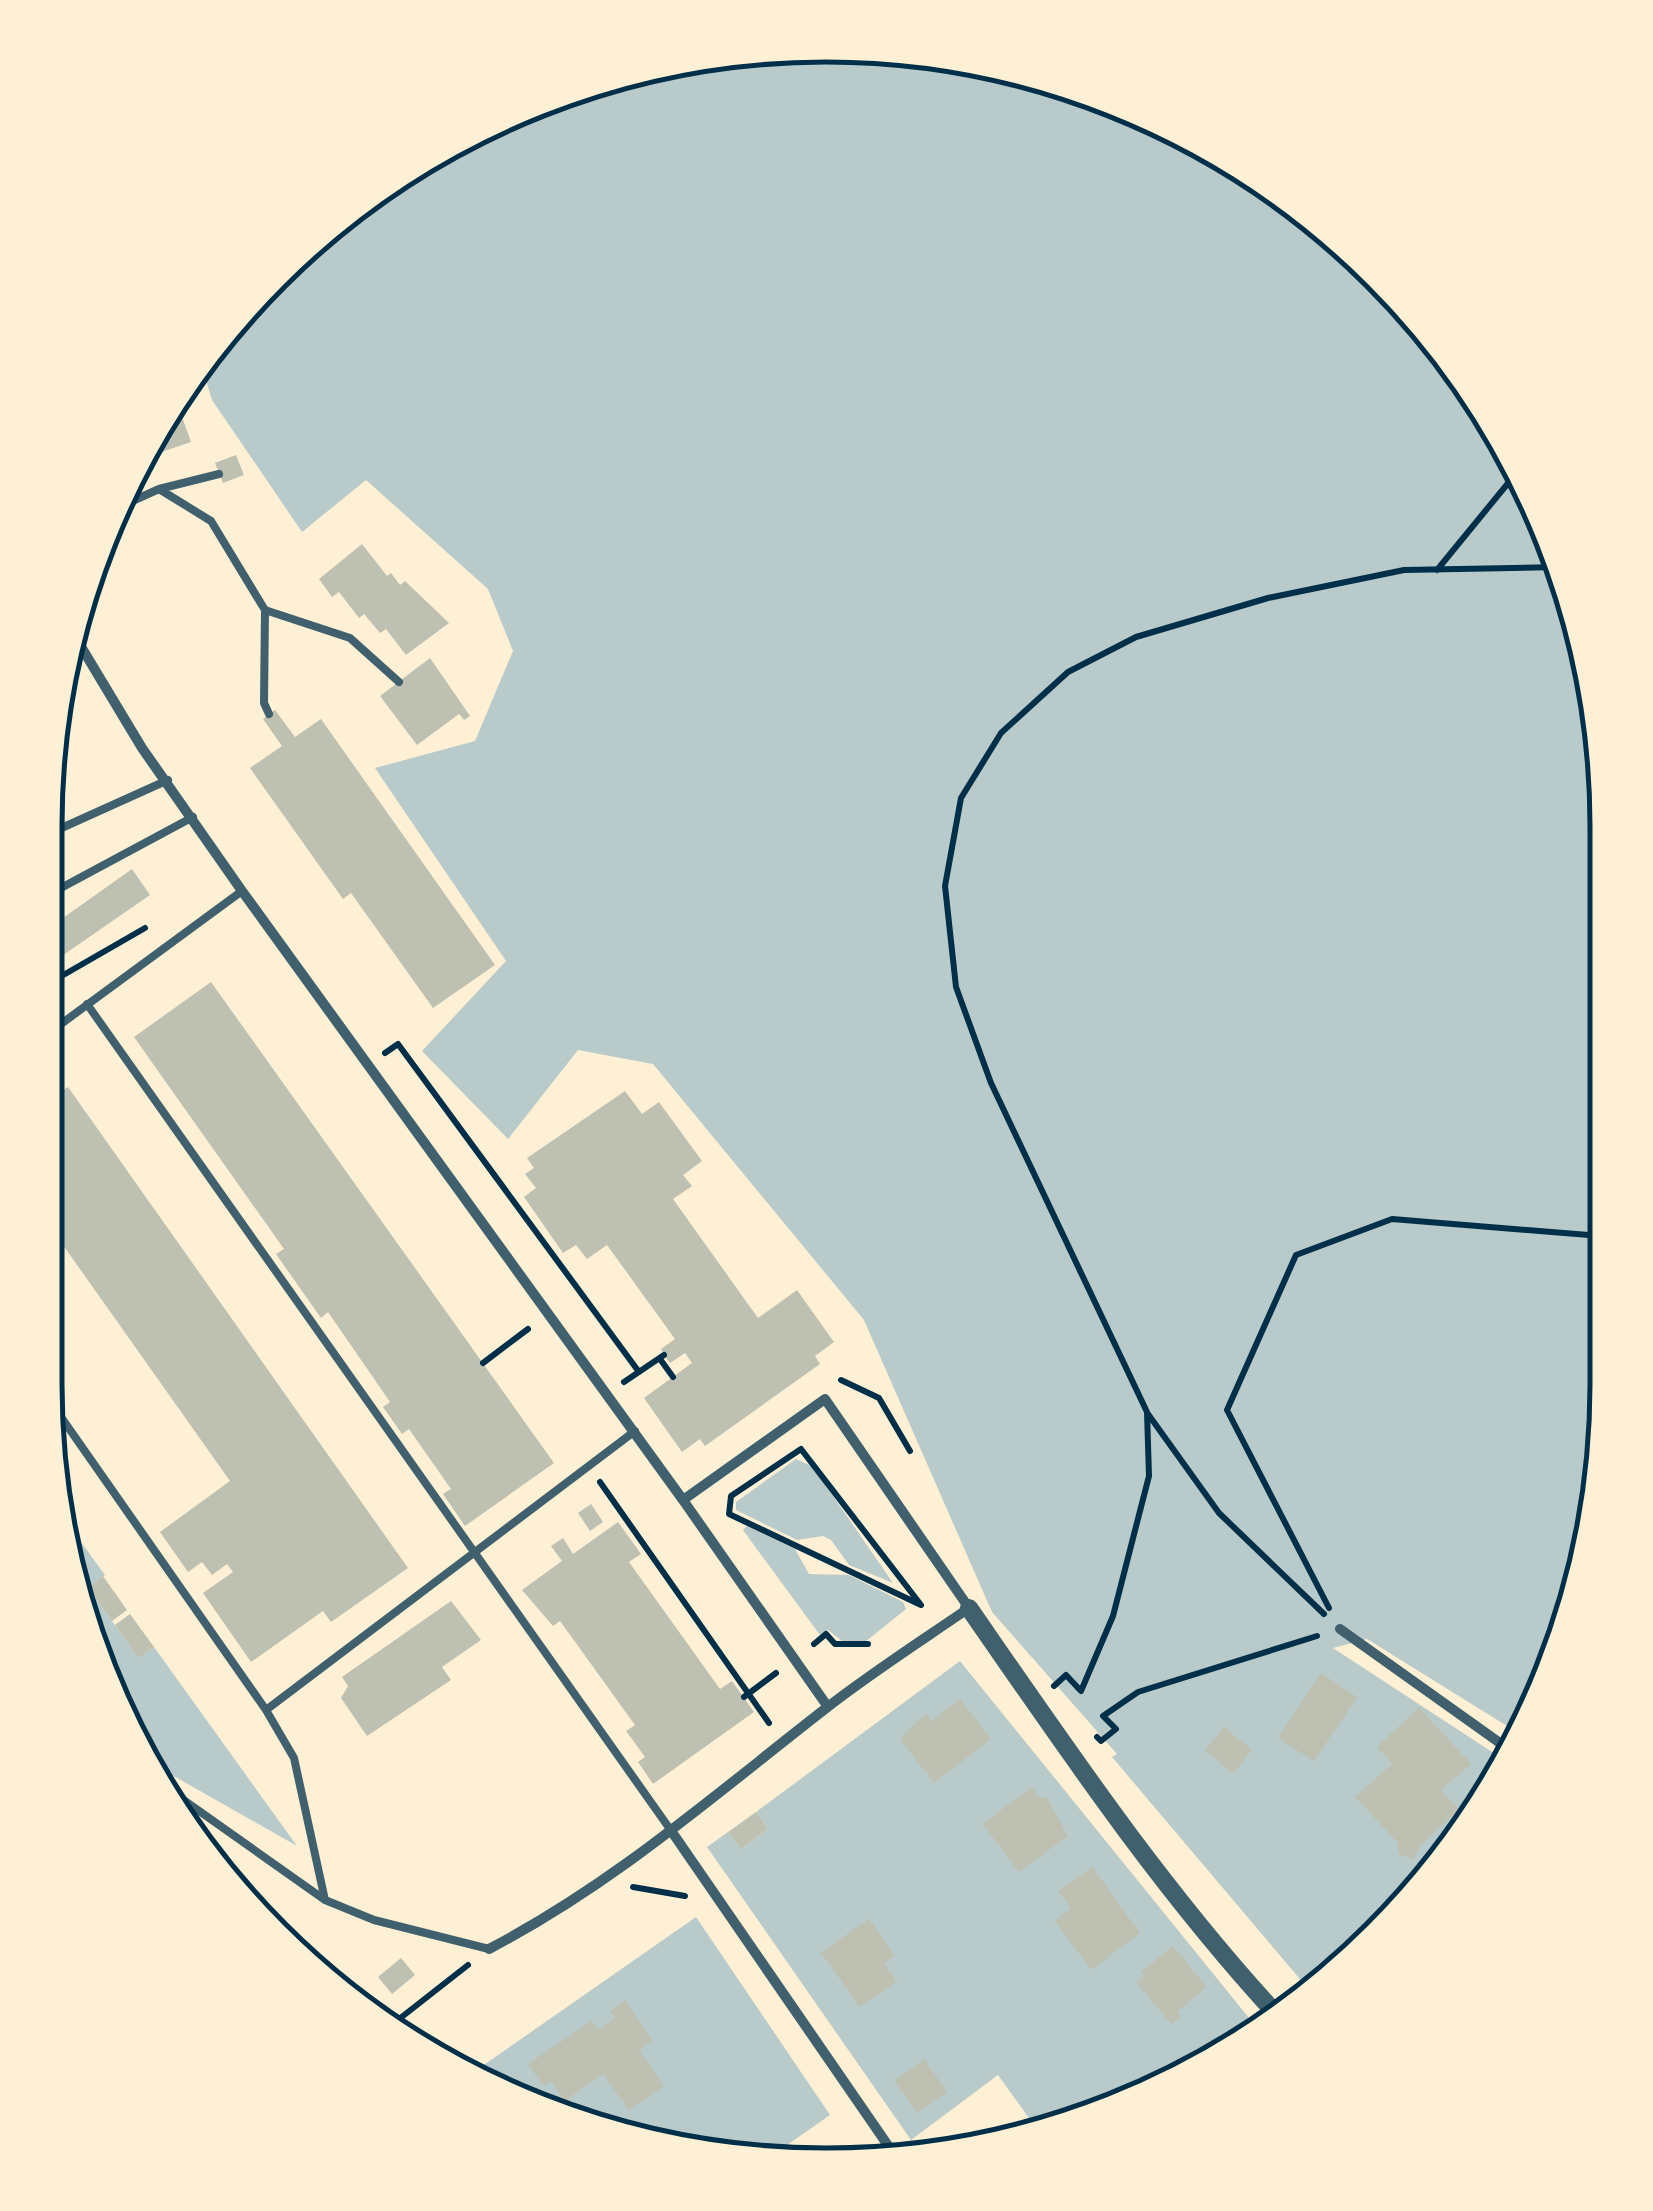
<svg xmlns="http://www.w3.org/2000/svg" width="1653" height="2211" font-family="Helvetica,sans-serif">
  <rect width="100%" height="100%" fill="#fdf0d5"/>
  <path fill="#b9caca" d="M 826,45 L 978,60 L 1125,104 L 1260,176 L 1379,273 L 1476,392 L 1549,528 L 1601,725 L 1601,1486 L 1566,1636 L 1520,1734 L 1367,1639 L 1333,1648 L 1509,1763 L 1414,1900 L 1310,1991 L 1112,1757 L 1117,1754 L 992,1612 L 864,1320 L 653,1064 L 578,1050 L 508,1139 L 422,1051 L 506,961 L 375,768 L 475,741 L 513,651 L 488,589 L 366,480 L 302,532 L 212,400 L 200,361 L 392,177 L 527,105 L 673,60 Z
    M 796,1459 L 813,1467 L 893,1583 L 849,1565 L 831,1540 L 823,1536 L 797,1540 L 736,1510 L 736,1502 Z
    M 62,1516 L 105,1575 L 88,1588 L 138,1657 L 154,1647 L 297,1846 L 142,1758 L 72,1587 Z
    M 747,1526 L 795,1549 L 809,1574 L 849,1575 L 903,1602 L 906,1609 L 865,1642 L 842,1641 L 828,1630 L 820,1635 L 743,1530 Z
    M 960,1661 L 1262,2034 L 1077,2125 L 1039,2132 L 998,2075 L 911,2140 L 707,1847 L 728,1832 L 741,1849 L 768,1829 L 756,1812 Z
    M 696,1917 L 830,2115 L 770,2157 L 673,2151 L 480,2085 L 468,2076 Z"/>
  <path fill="#bec0b2" d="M 176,400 L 191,442 L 138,460 Z
    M 236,455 L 244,475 L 223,483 L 215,463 Z
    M 362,544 L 387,576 L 391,573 L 400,585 L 405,581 L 449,623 L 406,655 L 386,629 L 380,633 L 364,614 L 359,618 L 339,592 L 332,597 L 319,579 Z
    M 430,658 L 470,716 L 464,720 L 459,714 L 417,745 L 380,696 Z
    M 275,710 L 295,737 L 321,719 L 495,965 L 433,1008 L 351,893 L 343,899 L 250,768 L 282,746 L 263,719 Z
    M 132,869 L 150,895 L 46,967 L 46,930 Z
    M 211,982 L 554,1463 L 465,1526 L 443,1494 L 451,1489 L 409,1429 L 402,1434 L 383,1407 L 390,1402 L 328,1312 L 321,1318 L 276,1254 L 284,1249 L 134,1037 Z
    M 68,1087 L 408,1568 L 331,1622 L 323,1611 L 251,1662 L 203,1593 L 233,1572 L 227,1564 L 212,1575 L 202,1562 L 188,1572 L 160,1532 L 230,1481 L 58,1238 L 45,1247 L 46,1102 Z
    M 625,1091 L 642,1114 L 659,1102 L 702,1161 L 683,1175 L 692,1186 L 673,1199 L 758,1318 L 797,1290 L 834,1342 L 815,1356 L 820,1364 L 705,1446 L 700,1439 L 682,1452 L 644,1398 L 692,1363 L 685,1353 L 670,1363 L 664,1355 L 661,1349 L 675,1339 L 607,1245 L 587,1259 L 576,1245 L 563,1253 L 524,1197 L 536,1188 L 525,1174 L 534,1168 L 527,1158 Z
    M 591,1504 L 603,1522 L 590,1531 L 578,1513 Z
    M 618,1522 L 641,1554 L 629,1562 L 720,1689 L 732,1681 L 754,1712 L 653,1784 L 638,1762 L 645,1757 L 626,1731 L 635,1725 L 560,1621 L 553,1626 L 522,1590 L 562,1561 L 551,1546 L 563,1538 L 573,1554 Z
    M 103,1576 L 127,1610 L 112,1621 L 88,1588 Z
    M 451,1601 L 481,1640 L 442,1667 L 451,1680 L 367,1736 L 341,1698 L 348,1686 L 342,1677 Z
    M 130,1614 L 154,1647 L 138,1658 L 115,1625 Z
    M 1321,1673 L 1357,1697 L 1314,1761 L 1278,1738 Z
    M 960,1699 L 991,1739 L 934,1783 L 900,1739 L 926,1713 L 932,1721 Z
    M 1419,1707 L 1471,1764 L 1441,1790 L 1459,1810 L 1421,1844 L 1413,1860 L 1398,1853 L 1398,1843 L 1355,1797 L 1392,1764 L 1377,1747 Z
    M 1224,1727 L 1252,1750 L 1233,1774 L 1205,1750 Z
    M 1031,1787 L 1041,1799 L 1046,1796 L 1068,1836 L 1019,1872 L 983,1824 Z
    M 756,1812 L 768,1829 L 741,1849 L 728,1832 Z
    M 1092,1867 L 1140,1933 L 1091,1970 L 1055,1921 L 1071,1908 L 1058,1891 Z
    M 869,1919 L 895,1956 L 884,1963 L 897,1982 L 859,2007 L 821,1952 Z
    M 1173,1946 L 1207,1987 L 1177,2012 L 1181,2017 L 1171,2024 L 1136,1982 L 1144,1976 L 1141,1972 Z
    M 401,1958 L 415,1975 L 392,1994 L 378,1977 Z
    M 625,2000 L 652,2040 L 639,2050 L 664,2086 L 629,2110 L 603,2074 L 565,2101 L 551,2081 L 543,2086 L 528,2064 L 592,2021 L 598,2030 L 615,2018 L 610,2011 Z
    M 924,2059 L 947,2092 L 917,2113 L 894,2081 Z
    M 1189,2059 L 1194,2067 L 1138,2095 L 1166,2072 Z"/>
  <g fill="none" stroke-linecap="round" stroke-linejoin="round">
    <path stroke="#003049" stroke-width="6" d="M 1437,570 L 1518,471
      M 46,985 L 145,928
      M 385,1053 L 398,1044 L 639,1372
      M 660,1359 L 673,1377
      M 483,1363 L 528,1329
      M 841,1380 L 879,1398 L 910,1451
      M 624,1382 L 664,1355
      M 1148,1414 L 1219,1513 L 1324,1614
      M 801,1449 L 921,1605 L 729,1514 L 731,1496 Z
      M 600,1482 L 769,1723
      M 1329,1608 L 1227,1410 L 1296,1255 L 1392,1219 L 1601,1236
      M 814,1644 L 826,1634 L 835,1644 L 868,1644
      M 1054,1686 L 1066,1675 L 1081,1691 L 1113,1616 L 1149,1476 L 1147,1412 L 991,1083 L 956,987 L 945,886 L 961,798 L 1001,733 L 1068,672 L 1136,637 L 1268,598 L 1404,570 L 1559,567
      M 744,1697 L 776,1673
      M 1097,1737 L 1101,1741 L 1116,1729 L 1103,1716 L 1138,1692 L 1317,1636
      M 633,1887 L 685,1896
      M 394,2023 L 468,1965"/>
    <path stroke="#3f606c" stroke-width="8" d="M 159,489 L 219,474
      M 115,509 L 159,489 L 211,521 L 265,610 L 264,703 L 269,714
      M 265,610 L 350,638 L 399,682
      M 46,835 L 168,780
      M 46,896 L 193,817
      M 87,1004 L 672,1832
      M 46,1035 L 242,891
      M 47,1397 L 266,1710 L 294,1758 L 325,1900
      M 266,1710 L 635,1431
      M 151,1777 L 325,1900 L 374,1920 L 489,1949"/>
    <path stroke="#3f606c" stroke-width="10" d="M 71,630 L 142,748 L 242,891 L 683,1500
      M 1340,1629 L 1514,1753
      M 672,1832 L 898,2160
      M 489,1949 C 615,1883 713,1796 825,1709 C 871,1673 921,1641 969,1608 L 825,1399 L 683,1500 L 828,1707"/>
    <path stroke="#3f606c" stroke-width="18" d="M 969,1608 C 1066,1748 1163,1892 1280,2018"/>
  </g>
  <path d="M0 0H1653V2211H0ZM826 62H826A764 764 0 0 1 1590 826V1384A764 764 0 0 1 826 2148H826A764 764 0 0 1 62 1384V826A764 764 0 0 1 826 62Z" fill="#fdf0d5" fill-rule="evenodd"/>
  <path fill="none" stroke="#003049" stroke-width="5" d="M826 62H826A764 764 0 0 1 1590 826V1384A764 764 0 0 1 826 2148H826A764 764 0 0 1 62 1384V826A764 764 0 0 1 826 62Z"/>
</svg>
